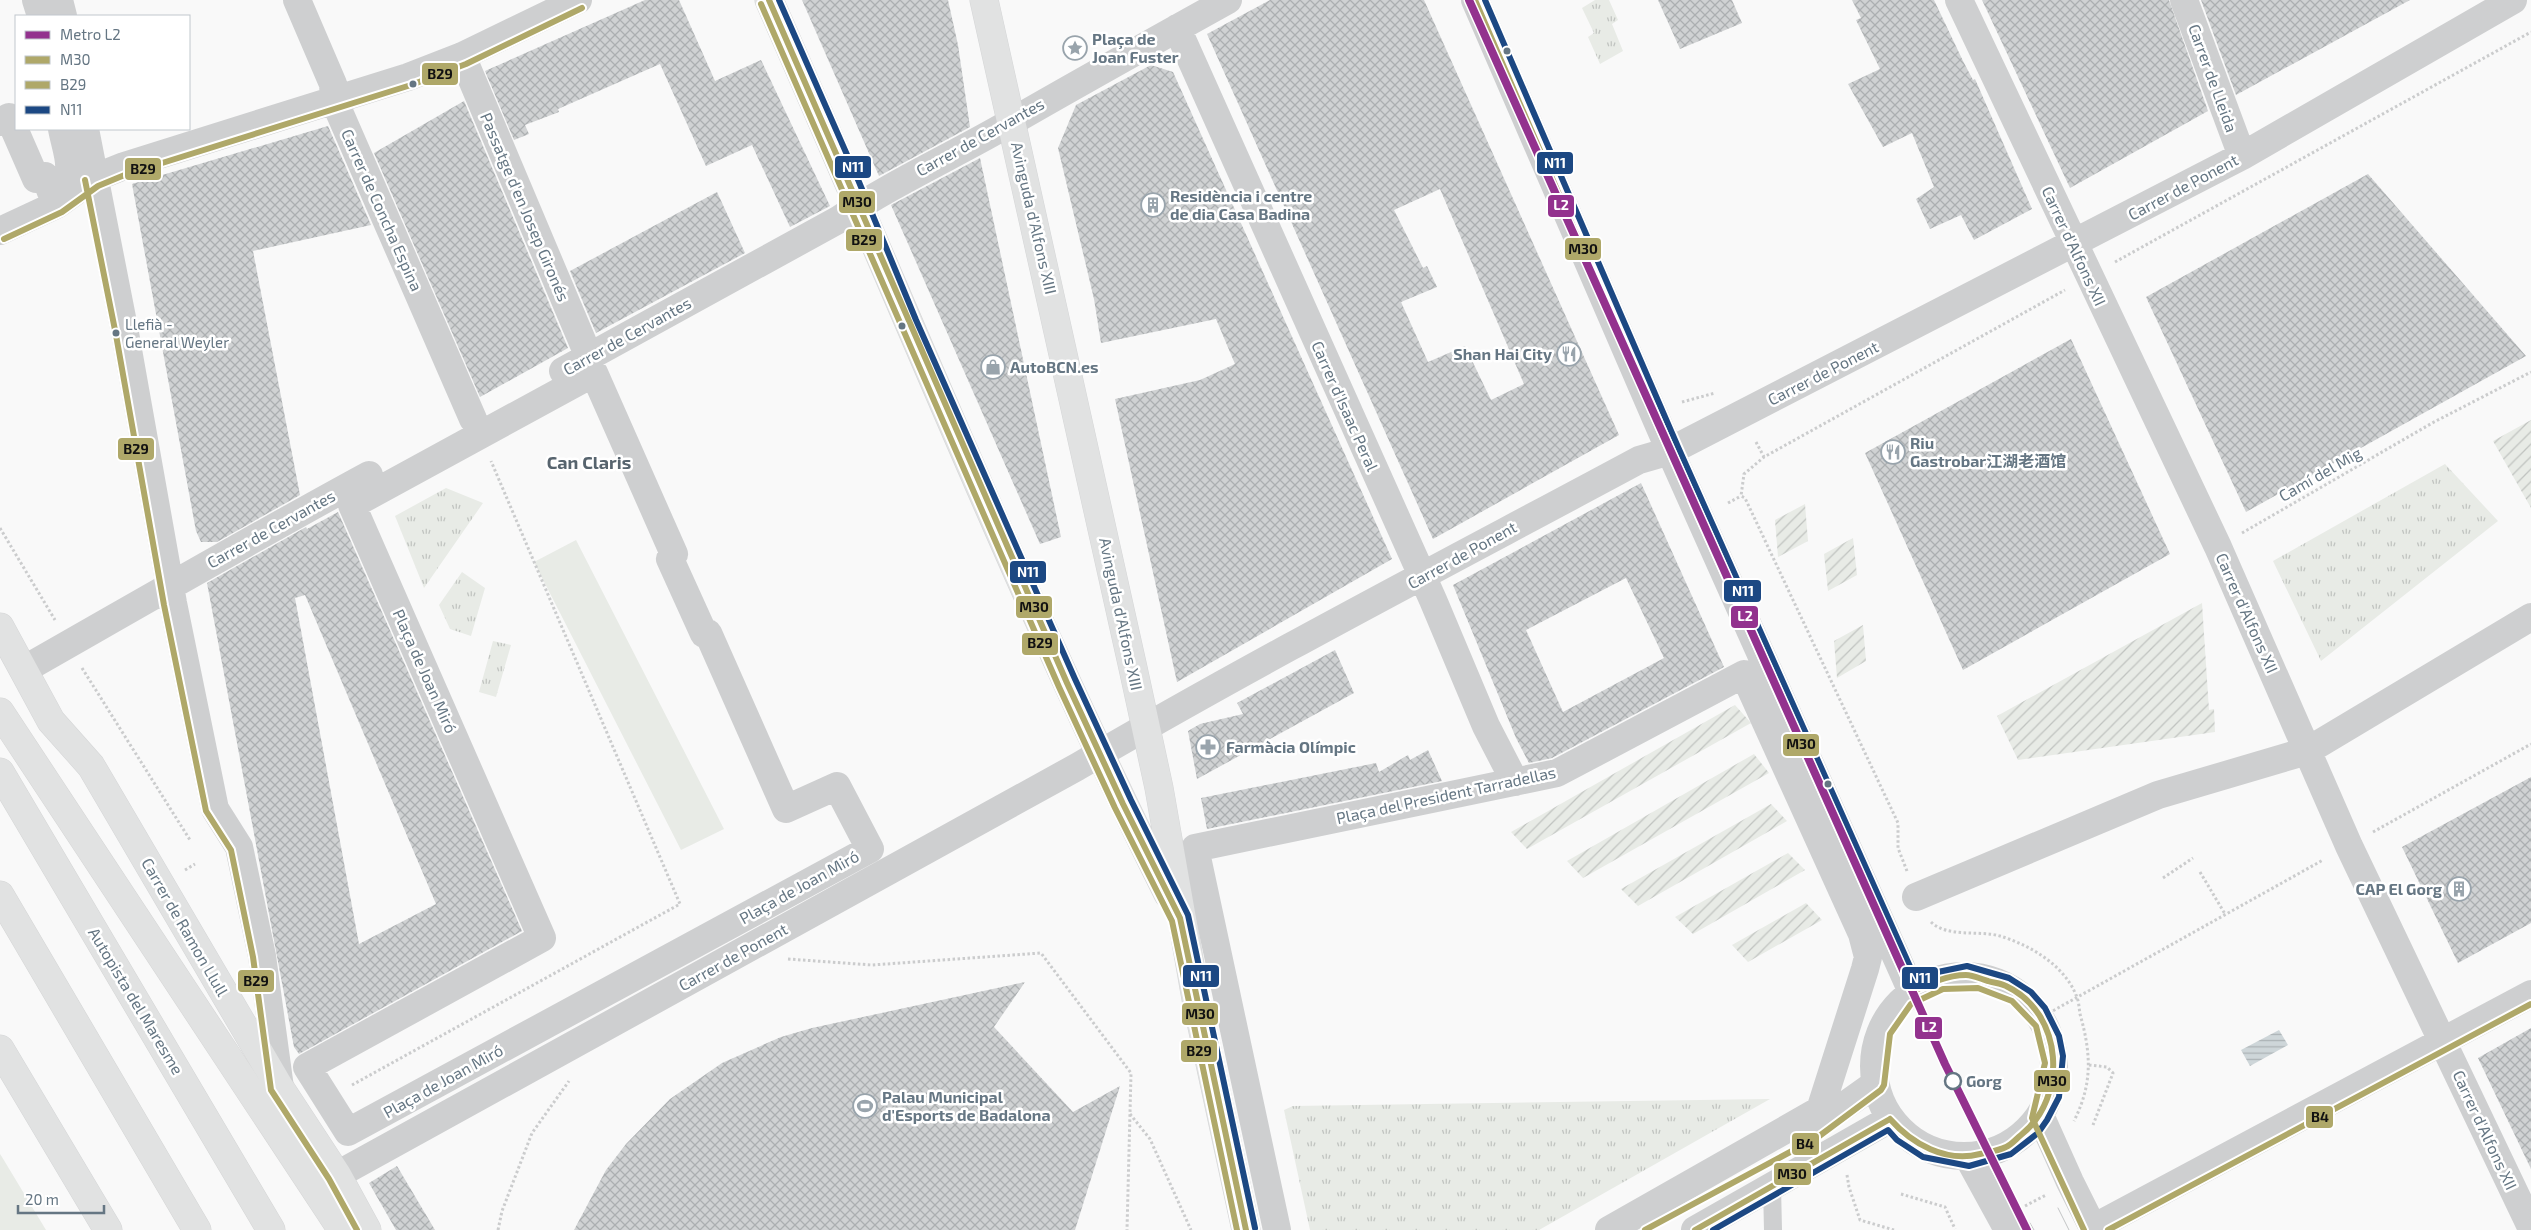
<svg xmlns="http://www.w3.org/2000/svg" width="2531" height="1230" font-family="'Exo 2','Noto Sans SC',sans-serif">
  <defs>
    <pattern id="grass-tufts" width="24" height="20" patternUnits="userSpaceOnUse" patternTransform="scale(1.25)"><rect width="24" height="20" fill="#e8ebe6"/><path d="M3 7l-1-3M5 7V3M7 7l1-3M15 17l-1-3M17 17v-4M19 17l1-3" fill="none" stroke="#c0c3c0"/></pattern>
    <pattern id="garden-furrows" width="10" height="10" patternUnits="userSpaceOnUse" patternTransform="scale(1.25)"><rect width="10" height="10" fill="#e8ebe6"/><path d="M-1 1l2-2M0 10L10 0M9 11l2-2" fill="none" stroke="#c0c3c0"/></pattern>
    <pattern id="water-rules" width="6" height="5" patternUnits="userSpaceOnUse" patternTransform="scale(1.25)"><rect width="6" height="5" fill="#ced6d9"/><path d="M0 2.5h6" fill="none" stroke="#abb2b5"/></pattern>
    <pattern id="building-cross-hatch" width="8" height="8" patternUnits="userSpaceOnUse" patternTransform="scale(1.25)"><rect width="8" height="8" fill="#d0d2d3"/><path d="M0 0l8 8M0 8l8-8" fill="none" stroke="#acafb1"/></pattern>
  </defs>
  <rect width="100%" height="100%" fill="#f9f9f9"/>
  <path fill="url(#grass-tufts)" d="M 1595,0 L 1609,0 L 1618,20 L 1612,24 L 1623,51 L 1600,64 L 1588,37 L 1594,33 L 1582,8 Z
    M 2445,464 L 2498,521 L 2321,661 L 2273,561 Z
    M 446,488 L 483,503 L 424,588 L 395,516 Z
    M 462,572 L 485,588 L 471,636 L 450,629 L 439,605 Z
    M 493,641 L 511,645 L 496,697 L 479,692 Z
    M 1770,1099 L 1539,1230 L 1310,1230 L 1284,1110 L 1293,1106 Z"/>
  <path fill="url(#garden-furrows)" d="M 2531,420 L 2531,508 L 2493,441 Z
    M 1805,504 L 1808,541 L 1778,557 L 1775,520 Z
    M 1853,538 L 1857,575 L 1828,591 L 1824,554 Z
    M 2202,603 L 2209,710 L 2214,709 L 2215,732 L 2018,760 L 1997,716 Z
    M 1863,625 L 1866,661 L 1837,678 L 1834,641 Z
    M 1735,705 L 1751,723 L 1527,849 L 1511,832 Z
    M 1754,754 L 1769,773 L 1583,878 L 1567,861 Z
    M 1771,804 L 1787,821 L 1638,906 L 1621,889 Z
    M 1788,853 L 1805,870 L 1693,934 L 1675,917 Z
    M 1806,903 L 1822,920 L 1748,962 L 1732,945 Z"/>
  <path fill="#e8ebe6" d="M 576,540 L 724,829 L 681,850 L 534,562 Z
    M 0,1154 L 2,1157 L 46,1230 L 0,1230 Z"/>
  <path fill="url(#water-rules)" d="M 2279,1030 L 2288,1045 L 2250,1066 L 2241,1050 Z"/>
  <path fill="url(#building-cross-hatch)" fill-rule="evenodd" d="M 645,0 L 679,0 L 715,81 L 761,60 L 830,206 L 790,227 L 752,145 L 706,166 L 660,64 L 558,109 L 559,112 L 525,125 L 529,134 L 514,140 L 485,71 Z
    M 802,0 L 948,0 L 958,45 L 970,127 L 879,176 Z
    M 1270,0 L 1424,0 L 1619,435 L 1433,539 L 1207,34 ZM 1440,189 L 1524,384 L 1491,400 L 1465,346 L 1428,362 L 1401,302 L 1437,287 L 1427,266 L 1423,268 L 1394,210 Z
    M 1658,0 L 1732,0 L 1742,23 L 1680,49 Z
    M 1852,0 L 1934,0 L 1963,61 L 1973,80 L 1975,79 L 2032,209 L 1974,240 L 1961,215 L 1930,229 L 1916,199 L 1934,187 L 1912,133 L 1883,147 L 1848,84 L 1880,69 L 1856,20 L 1861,18 Z
    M 1982,0 L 2169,0 L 2208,111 L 2070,188 Z
    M 2201,0 L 2410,0 L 2236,95 Z
    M 1151,65 L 1173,72 L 1392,559 L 1177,682 L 1115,399 L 1200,380 L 1235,364 L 1216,319 L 1101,343 L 1094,299 L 1058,148 L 1076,105 Z
    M 464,101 L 568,348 L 480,397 L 374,153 Z
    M 328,126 L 371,225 L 253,251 L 300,495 L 217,542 L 201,542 L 196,531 L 132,184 Z
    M 980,158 L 1061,537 L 1040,544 L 891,205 Z
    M 2368,174 L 2526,356 L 2246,512 L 2146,297 Z
    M 717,192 L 745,253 L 596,333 L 570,271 Z
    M 2071,339 L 2170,554 L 1963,670 L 1865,453 Z
    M 1641,483 L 1724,667 L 1552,758 L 1529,763 L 1516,738 L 1453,585 ZM 1626,578 L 1664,658 L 1563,712 L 1526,630 Z
    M 338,512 L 522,931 L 299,1054 L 294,1047 L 207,583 L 306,527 L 307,529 ZM 305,595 L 436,904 L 359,944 L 295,598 Z
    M 1335,650 L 1354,693 L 1197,779 L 1188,731 L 1200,724 L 1243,714 L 1237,703 Z
    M 1428,750 L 1442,781 L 1207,829 L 1201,798 L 1376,763 L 1379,772 L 1408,755 L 1410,760 Z
    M 2531,777 L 2531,923 L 2458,963 L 2402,847 Z
    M 1025,982 L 994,1027 L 1073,1112 L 1120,1086 L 1075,1230 L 574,1230 L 606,1170 L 626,1144 L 670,1099 L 722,1063 L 781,1037 L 812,1028 Z
    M 2531,1028 L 2531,1169 L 2478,1058 Z
    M 397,1166 L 435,1230 L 396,1230 L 369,1183 Z"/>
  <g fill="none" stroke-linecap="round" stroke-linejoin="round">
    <g stroke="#d5d6d7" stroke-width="29">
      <path id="secondary" d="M 0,627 L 51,721 L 91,766 L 280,1088 L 337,1175 L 367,1230
        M 0,1049 L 108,1230"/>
    </g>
    <g stroke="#d5d6d7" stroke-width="29">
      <path id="primary" d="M 769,0 C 901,298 1022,602 1168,894
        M 984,0 L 1133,668 L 1159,788 L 1196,999 L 1246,1230"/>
    </g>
    <g stroke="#d5d6d6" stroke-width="29">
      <path id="highway" d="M 0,712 L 342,1230
        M 0,772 L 271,1230
        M 0,895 L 197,1230"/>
    </g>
    <path stroke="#cbcccd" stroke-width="3" stroke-dasharray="2.5 2.5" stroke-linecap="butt" d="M 2115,262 L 2531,32
      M 1682,402 L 1715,393
      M 1756,442 L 1764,457
      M 1728,503 L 1741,496
      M 0,528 L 55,620
      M 2242,533 L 2434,422 L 2531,372
      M 82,668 L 190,840
      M 2373,832 L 2531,744
      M 185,870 L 195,864
      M 1907,871 L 1898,848 L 1898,823 L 1745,498 L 1741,496 L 1744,474 L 1764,457 L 2065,290
      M 2200,872 L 2225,914
      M 2163,878 L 2193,858
      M 1931,922 C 1948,938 1978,930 2000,936 C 2030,945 2064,965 2076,995 C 2079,1001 2079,1008 2080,1014 C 2091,1053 2093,1083 2074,1121
      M 788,959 L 872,965 L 1041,953 L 1131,1073 L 1127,1230
      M 2040,1018 L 2323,860
      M 2089,1065 L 2107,1067 L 2113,1073 L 2093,1125
      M 352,1085 L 680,904 L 491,461
      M 1130,1114 L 1150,1139 L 1191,1230
      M 1847,1175 L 1849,1187 L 1860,1220 L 1894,1230
      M 1901,1194 L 1945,1207 L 1955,1229
      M 2025,1206 L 2046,1195
      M 498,1230 L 502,1211 L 532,1133 L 569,1081"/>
    <path stroke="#cecfd0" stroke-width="18" d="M 1772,1186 L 1773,1230"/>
    <path stroke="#cecfd0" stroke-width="28" d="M 36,0 L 41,16
      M 59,0 L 63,16
      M 297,0 L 333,84 L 334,100 L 473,419
      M 1475,0 L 1670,451 L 1912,992
      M 1959,0 L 2218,547 L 2349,846 L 2531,1227
      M 2184,0 L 2242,156
      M 1177,28 L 1433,600 L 1486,726 L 1515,782
      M 462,56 L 589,357
      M 0,122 L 9,117 L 36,179 L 45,176 L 51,192 C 80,178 67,156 62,129
      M 85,129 L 125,333 L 173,603 L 215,809 L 239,847 L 262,956 L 280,1088
      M 0,231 L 58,204 L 94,178 L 124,166 L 408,77 L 462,56 L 578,0
      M 563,371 L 838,220 C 894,182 955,155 1013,121 C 1084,80 1156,40 1228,0
      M 594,373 L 674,554 L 670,559 L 704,634 L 708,633 L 786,809 L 837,786 L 870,849 L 348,1132 L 307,1067 L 542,938 L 352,505 Z
      M 25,669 C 139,604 253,538 369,475
      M 1916,897 L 2158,795 L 2307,751 L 2531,617
      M1874 1066a90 90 0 1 1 180 0a90 90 0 1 1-180 0Z
      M 2040,1115 L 2070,1182 L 2094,1230
      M 1809,1131 L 1875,1084
      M 1968,1157 L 2008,1230
      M 337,1175 L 1077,767 C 1261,659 1451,561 1639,460 L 1670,451 L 2242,156 L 2513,0
      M 2093,1228 L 2531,994
      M 1277,1230 L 1195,848 L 1557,773 L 1744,674 L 1862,934 L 1868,957 L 1865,969 L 1820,1110 L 1609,1230
      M 1695,1230 L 1890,1119"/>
    <use href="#secondary" stroke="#e1e2e2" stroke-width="28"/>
    <use href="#primary" stroke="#e1e2e2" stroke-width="28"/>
    <use href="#highway" stroke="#e1e2e2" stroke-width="28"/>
    <path stroke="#c3c5c6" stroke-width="1" d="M 2058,1208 L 2069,1230
      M 2030,1223 L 2034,1230"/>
    <g stroke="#fff" stroke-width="10">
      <path id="bus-1" d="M 769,0 L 1067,683 L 1123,804 L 1180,918 L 1246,1230
        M 1475,0 L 1670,451 L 1912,992
        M 1890,1119 C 1912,1144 1946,1163 1980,1154 C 1988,1152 1998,1151 2006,1147 C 2011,1145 2016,1139 2021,1135 C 2068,1098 2064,1013 2006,986 C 2001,983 1994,983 1988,981 C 1981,979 1973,975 1966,975 C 1947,975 1928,984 1912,992
        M 1695,1230 L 1890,1119"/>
    </g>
    <g stroke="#fff" stroke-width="10">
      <path id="bus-2" d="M 761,4 L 1059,687 L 1115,808 L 1172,921 L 1237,1230
        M 85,180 L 116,335 L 164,605 L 206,811 L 231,850 L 253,957 L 271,1090 L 329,1179 L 357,1230
        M 4,239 L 62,212 L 98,186 L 127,174 L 411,85 L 466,64 L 582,8"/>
    </g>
    <g stroke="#fff" stroke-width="10">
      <path id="bus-3" d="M 779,0 L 859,182 L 916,320 L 1075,679 L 1131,800 L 1188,915 L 1255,1228
        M 1485,0 L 1678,447 L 1916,980 L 1928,974 L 1967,966 L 2009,978 L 2031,992 L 2045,1008 L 2059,1036 L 2063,1056 L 2059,1097 L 2047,1120 L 2038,1133 L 2011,1154 L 1969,1166 L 1923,1157 L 1897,1140 L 1888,1130 L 1713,1230"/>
    </g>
    <g stroke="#fff" stroke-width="10">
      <path id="bus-4" d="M 1645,1230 L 1818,1137 L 1881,1090 L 1884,1085 L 1890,1034 L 1911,1004 L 1943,989 L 1978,988 L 2012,1001 L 2036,1026 L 2045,1063 L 2032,1118 L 2084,1230
        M 2108,1230 L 2531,1004"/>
    </g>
    <use href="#bus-1" stroke="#afa869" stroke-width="6"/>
    <use href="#bus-2" stroke="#afa869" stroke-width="6"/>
    <use href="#bus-3" stroke="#1c4883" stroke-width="6"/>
    <use href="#bus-4" stroke="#afa869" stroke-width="6"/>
    <g stroke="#fff" stroke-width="11">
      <path id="metro-1" d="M 1469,0 L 1945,1064 L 2027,1230"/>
    </g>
    <use href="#metro-1" stroke="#93328e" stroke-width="8"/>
  </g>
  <defs>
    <g id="sight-ring" transform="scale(1.25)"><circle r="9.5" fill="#fff" stroke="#99a4ac" stroke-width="1.5"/><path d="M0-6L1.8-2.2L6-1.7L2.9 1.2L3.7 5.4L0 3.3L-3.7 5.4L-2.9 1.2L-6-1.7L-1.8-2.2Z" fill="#99a4ac"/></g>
    <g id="building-ring" transform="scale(1.25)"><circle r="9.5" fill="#fff" stroke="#99a4ac" stroke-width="1.5"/><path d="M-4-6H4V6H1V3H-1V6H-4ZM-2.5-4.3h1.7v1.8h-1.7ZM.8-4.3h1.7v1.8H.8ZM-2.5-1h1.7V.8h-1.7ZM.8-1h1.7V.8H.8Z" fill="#99a4ac"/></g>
    <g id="restaurant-ring" transform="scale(1.25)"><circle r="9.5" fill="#fff" stroke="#99a4ac" stroke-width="1.5"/><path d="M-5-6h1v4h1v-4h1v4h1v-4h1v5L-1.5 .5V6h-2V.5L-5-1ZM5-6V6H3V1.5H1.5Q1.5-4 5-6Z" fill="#99a4ac"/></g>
    <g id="shop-ring" transform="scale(1.25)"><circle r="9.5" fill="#fff" stroke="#99a4ac" stroke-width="1.5"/><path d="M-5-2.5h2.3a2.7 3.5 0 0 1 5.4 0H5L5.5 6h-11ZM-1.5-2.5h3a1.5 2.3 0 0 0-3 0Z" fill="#99a4ac"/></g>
    <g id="pharmacy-ring" transform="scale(1.25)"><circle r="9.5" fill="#fff" stroke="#99a4ac" stroke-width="1.5"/><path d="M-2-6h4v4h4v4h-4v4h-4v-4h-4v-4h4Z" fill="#99a4ac"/></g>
    <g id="stadium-ring" transform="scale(1.25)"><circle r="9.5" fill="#fff" stroke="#99a4ac" stroke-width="1.5"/><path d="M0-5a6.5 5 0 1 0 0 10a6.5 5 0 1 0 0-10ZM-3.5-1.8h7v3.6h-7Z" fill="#99a4ac"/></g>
  </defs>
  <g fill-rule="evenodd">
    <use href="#sight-ring" x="1075" y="48"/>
    <use href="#building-ring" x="1153" y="205"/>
    <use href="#restaurant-ring" x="1569" y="354"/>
    <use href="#shop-ring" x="993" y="367"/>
    <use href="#restaurant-ring" x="1893" y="452"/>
    <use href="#pharmacy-ring" x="1208" y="747"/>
    <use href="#building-ring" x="2459" y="889"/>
    <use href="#stadium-ring" x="865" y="1106"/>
  </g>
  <g fill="#657683" stroke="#fff" stroke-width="2">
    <circle cx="1507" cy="51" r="4.5"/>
    <circle cx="413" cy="84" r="4.5"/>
    <circle cx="902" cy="326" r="4.5"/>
    <circle cx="116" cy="333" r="4.5"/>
    <circle cx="1828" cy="784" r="4.5"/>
  </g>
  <circle fill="#fff" stroke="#657683" stroke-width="2.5" cx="1953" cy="1081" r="8"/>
  <g text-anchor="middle" stroke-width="5" stroke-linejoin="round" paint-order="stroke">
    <g font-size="15" fill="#657683" stroke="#fff" text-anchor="start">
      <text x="125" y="330">Llefià -<tspan x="125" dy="18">General Weyler</tspan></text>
    </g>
    <g font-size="16" font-weight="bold" fill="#657683" stroke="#fff" text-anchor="start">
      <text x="1092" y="45">Plaça de<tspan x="1092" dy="18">Joan Fuster</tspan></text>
      <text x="1170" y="202">Residència i centre<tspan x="1170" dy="18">de dia Casa Badina</tspan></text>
      <text x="1552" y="360" text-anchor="end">Shan Hai City</text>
      <text x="1010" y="373">AutoBCN.es</text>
      <text x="1910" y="449">Riu<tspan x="1910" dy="18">Gastrobar江湖老酒馆</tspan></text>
      <text x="1226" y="753">Farmàcia Olímpic</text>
      <text x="2442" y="895" text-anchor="end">CAP El Gorg</text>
      <text x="882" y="1103">Palau Municipal<tspan x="882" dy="18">d'Esports de Badalona</tspan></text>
    </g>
    <g font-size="16" fill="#657683" stroke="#fff">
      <text transform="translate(2213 78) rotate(70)" y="6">Carrer de Lleida</text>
      <text transform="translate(980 137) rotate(-29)" y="6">Carrer de Cervantes</text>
      <text transform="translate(2183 187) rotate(-28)" y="6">Carrer de Ponent</text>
      <text transform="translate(525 207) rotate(67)" y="6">Passatge d'en Josep Gironés</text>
      <text transform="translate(382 210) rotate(66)" y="6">Carrer de Concha Espina</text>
      <text transform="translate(1034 218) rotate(77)" y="6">Avinguda d'Alfons XIII</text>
      <text transform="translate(2074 246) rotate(65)" y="6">Carrer d'Alfons XII</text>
      <text transform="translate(627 336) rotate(-29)" y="6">Carrer de Cervantes</text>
      <text transform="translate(1823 373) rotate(-27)" y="6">Carrer de Ponent</text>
      <text transform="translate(1345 406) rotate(66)" y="6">Carrer d'Isaac Peral</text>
      <text transform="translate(2320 474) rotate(-30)" y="6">Camí del Mig</text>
      <text transform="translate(271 529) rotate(-29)" y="6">Carrer de Cervantes</text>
      <text transform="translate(1462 555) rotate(-29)" y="6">Carrer de Ponent</text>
      <text transform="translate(2247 613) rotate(66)" y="6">Carrer d'Alfons XII</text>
      <text transform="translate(1121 614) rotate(78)" y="6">Avinguda d'Alfons XIII</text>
      <text transform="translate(425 671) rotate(66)" y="6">Plaça de Joan Miró</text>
      <text transform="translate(1446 795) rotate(-12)" y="6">Plaça del President Tarradellas</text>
      <text transform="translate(799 887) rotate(-29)" y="6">Plaça de Joan Miró</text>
      <text transform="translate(185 927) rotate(60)" y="6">Carrer de Ramon Llull</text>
      <text transform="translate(733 957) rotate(-29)" y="6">Carrer de Ponent</text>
      <text transform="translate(136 1001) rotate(59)" y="6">Autopista del Maresme</text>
      <text transform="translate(443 1081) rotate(-29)" y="6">Plaça de Joan Miró</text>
      <text transform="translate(2485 1130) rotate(65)" y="6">Carrer d'Alfons XII</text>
    </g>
    <g font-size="16" font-weight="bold" fill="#657683" stroke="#fff" text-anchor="start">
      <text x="1966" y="1087">Gorg</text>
    </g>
    <g font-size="18" font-weight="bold" fill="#57646e" stroke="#fff">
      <text x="589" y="469">Can Claris</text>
    </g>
  </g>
  <g stroke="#fff" stroke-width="2">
    <rect x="421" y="62" width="38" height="24" rx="5" fill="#afa869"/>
    <rect x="1536" y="151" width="38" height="24" rx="5" fill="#1c4883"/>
    <rect x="834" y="155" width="38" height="24" rx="5" fill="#1c4883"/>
    <rect x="124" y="157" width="38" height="24" rx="5" fill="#afa869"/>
    <rect x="838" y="190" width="38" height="24" rx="5" fill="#afa869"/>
    <rect x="1547" y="194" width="28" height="24" rx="5" fill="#93328e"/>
    <rect x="845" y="228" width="38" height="24" rx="5" fill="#afa869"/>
    <rect x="1564" y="237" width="38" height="24" rx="5" fill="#afa869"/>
    <rect x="117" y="437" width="38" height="24" rx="5" fill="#afa869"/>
    <rect x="1009" y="560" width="38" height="24" rx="5" fill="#1c4883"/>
    <rect x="1723" y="579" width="39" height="24" rx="5" fill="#1c4883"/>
    <rect x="1015" y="595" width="38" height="24" rx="5" fill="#afa869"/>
    <rect x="1730" y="605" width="29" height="24" rx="5" fill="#93328e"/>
    <rect x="1021" y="632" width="38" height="24" rx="5" fill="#afa869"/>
    <rect x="1782" y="733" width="38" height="24" rx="5" fill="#afa869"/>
    <rect x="1182" y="964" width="38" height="24" rx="5" fill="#1c4883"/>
    <rect x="1901" y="966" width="38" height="24" rx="5" fill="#1c4883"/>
    <rect x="237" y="969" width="38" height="24" rx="5" fill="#afa869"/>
    <rect x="1181" y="1002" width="38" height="24" rx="5" fill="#afa869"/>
    <rect x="1914" y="1016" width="29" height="24" rx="5" fill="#93328e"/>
    <rect x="1180" y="1039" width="38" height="24" rx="5" fill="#afa869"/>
    <rect x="2033" y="1069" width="38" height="24" rx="5" fill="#afa869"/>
    <rect x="2305" y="1105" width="29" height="24" rx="5" fill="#afa869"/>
    <rect x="1791" y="1132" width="29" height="24" rx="5" fill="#afa869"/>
    <rect x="1773" y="1162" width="39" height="24" rx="5" fill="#afa869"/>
  </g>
  <g font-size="14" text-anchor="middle" font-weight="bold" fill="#fff">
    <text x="1555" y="168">N11</text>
    <text x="853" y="172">N11</text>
    <text x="1561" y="210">L2</text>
    <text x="1028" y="577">N11</text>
    <text x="1743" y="596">N11</text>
    <text x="1745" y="621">L2</text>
    <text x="1201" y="981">N11</text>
    <text x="1920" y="983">N11</text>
    <text x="1929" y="1032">L2</text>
  </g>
  <g font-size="14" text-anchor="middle" font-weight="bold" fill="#111">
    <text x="440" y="79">B29</text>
    <text x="143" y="174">B29</text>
    <text x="857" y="207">M30</text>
    <text x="864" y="245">B29</text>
    <text x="1583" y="254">M30</text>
    <text x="136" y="454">B29</text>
    <text x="1034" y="612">M30</text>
    <text x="1040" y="648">B29</text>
    <text x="1801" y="749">M30</text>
    <text x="256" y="986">B29</text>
    <text x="1200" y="1019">M30</text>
    <text x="1199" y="1056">B29</text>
    <text x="2052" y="1086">M30</text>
    <text x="2320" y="1122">B4</text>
    <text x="1805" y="1149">B4</text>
    <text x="1792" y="1179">M30</text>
  </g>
  <rect x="15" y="15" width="175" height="115" fill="#ffffff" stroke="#c1c8cd"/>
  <rect x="25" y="31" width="25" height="8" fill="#93328e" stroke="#c1c8cd"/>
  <text x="60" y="40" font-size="15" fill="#657683">Metro L2</text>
  <rect x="25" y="56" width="25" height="8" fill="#afa869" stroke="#c1c8cd"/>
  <text x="60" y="65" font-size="15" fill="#657683">M30</text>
  <rect x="25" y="81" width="25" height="8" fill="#afa869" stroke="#c1c8cd"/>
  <text x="60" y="90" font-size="15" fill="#657683">B29</text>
  <rect x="25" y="106" width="25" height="8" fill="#1c4883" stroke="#c1c8cd"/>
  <text x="60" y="115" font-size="15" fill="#657683">N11</text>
  <path d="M18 1205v8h86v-8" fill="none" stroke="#657683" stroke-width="2.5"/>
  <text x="25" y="1205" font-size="15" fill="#657683" stroke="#ffffff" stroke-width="4" paint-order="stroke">20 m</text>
</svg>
